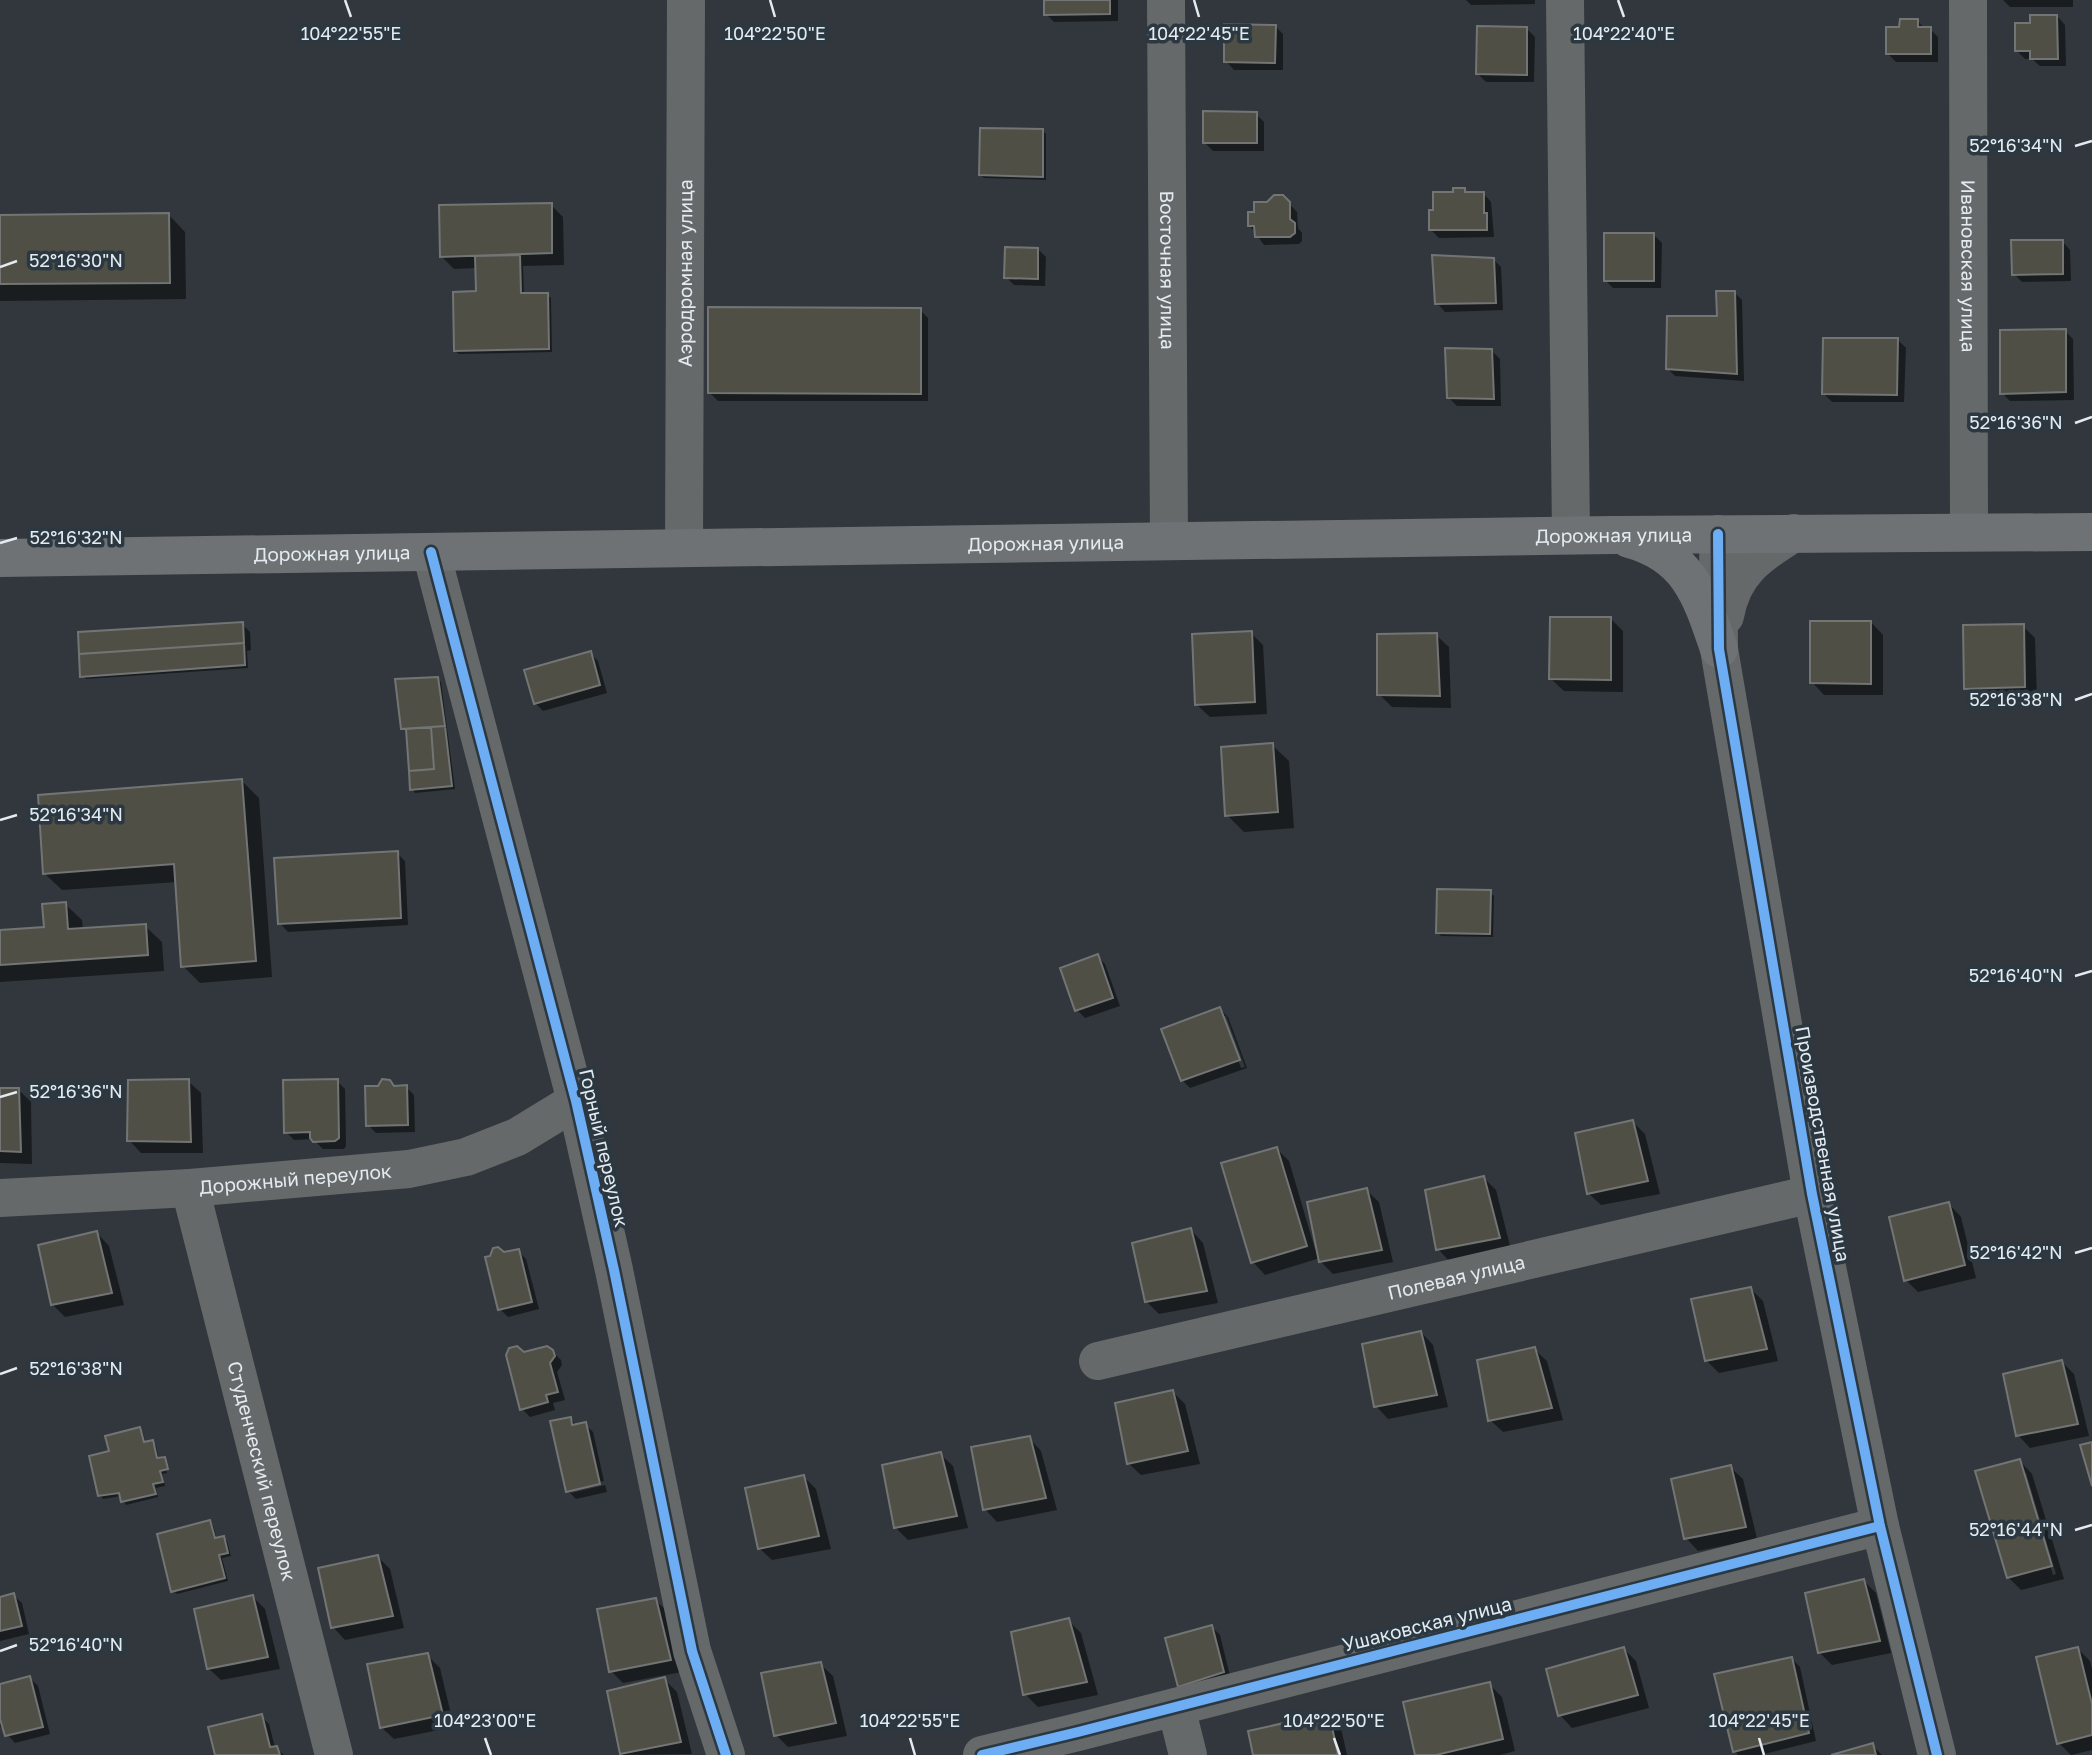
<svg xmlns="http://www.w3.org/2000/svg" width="2092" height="1755" font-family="'Golos Text',sans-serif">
  <rect width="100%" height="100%" fill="#31373c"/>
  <path fill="#0007" fill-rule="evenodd" d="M 1046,0 L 1118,0 L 1118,21 L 1054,22 L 1046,14 Z
    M 1466,0 L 1535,0 L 1535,4 L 1471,5 Z
    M 2003,0 L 2073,0 L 2073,7 L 2010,7 Z
    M 2057,16 L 2065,25 L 2066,66 L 2040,66 L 2032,59 L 2025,59 L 2017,51 L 2032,24 Z
    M 1917,20 L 1925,29 L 1930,29 L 1938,37 L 1938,62 L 1896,62 L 1888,54 L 1901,28 Z
    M 1275,26 L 1283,34 L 1283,70 L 1234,70 L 1226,61 Z
    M 1527,29 L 1535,37 L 1534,82 L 1486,82 L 1478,74 Z
    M 1256,114 L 1264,122 L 1264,151 L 1213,151 L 1205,143 Z
    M 1042,130 L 1046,134 L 1046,180 L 984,178 L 980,175 Z
    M 1464,190 L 1468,193 L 1483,193 L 1491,202 L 1494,237 L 1439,238 L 1431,230 L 1455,193 Z
    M 1283,197 L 1297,212 L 1298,228 L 1302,233 L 1302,241 L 1299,244 L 1264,245 L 1250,226 L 1256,214 L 1268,203 Z
    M 551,205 L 563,217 L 564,265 L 523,266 L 524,295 L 547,295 L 551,298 L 552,352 L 459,354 L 455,351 L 478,293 L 477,268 L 454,269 L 442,257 Z
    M 169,215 L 185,232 L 186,299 L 0,301 L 0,216 Z
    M 1654,235 L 1662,243 L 1661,288 L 1613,288 L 1605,280 Z
    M 2062,241 L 2070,250 L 2071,281 L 2022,282 L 2014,274 Z
    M 1038,249 L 1046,257 L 1045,286 L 1014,285 L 1006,277 Z
    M 1493,259 L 1501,267 L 1503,310 L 1445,312 L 1437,303 Z
    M 1734,292 L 1742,300 L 1744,381 L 1675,376 L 1667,368 L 1719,318 Z
    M 920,310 L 928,318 L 928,401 L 718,401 L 710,393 Z
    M 2065,331 L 2073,339 L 2074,400 L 2010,401 L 2002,393 Z
    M 1898,340 L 1906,348 L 1904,402 L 1832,402 L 1824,394 Z
    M 1492,351 L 1500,359 L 1501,406 L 1457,406 L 1449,398 Z
    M 1611,619 L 1623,631 L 1623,692 L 1564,691 L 1551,679 Z
    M 1871,622 L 1883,635 L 1883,695 L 1824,695 L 1812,682 Z
    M 242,624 L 250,632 L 251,650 L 247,651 L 248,668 L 86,679 L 82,676 Z
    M 2023,626 L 2035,638 L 2037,699 L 1978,701 L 1966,688 Z
    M 1251,633 L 1263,645 L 1267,714 L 1210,717 L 1197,705 Z
    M 1436,635 L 1449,647 L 1451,708 L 1392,707 L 1379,694 Z
    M 590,653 L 598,661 L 607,693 L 543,711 L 535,703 Z
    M 437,678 L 441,682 L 455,789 L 415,793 L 412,789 L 408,732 L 403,728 Z
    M 1272,745 L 1289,761 L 1294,828 L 1244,832 L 1227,815 Z
    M 242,781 L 259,798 L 272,977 L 200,983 L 183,966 L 177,882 L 62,890 L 45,874 Z
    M 397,853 L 405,861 L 408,925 L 288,932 L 280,923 Z
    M 1490,892 L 1494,896 L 1493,937 L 1441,936 L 1437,932 Z
    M 65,904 L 82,920 L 83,930 L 145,926 L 162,942 L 164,971 L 0,982 L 0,932 L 46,929 Z
    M 1097,956 L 1105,964 L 1120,1006 L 1085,1018 L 1077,1010 Z
    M 1220,1009 L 1228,1017 L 1247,1068 L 1190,1088 L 1182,1080 ZM 1222,1016 L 1226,1016 L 1245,1067 L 1241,1068 Z
    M 188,1081 L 201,1093 L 203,1153 L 141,1153 L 129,1140 Z
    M 337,1081 L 345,1089 L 346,1146 L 344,1149 L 323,1149 L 313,1139 L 294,1140 L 286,1132 Z
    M 390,1081 L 396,1087 L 406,1087 L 414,1095 L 415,1132 L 376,1133 L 368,1125 L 379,1088 Z
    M 0,1090 L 19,1090 L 31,1102 L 32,1164 L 0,1163 Z
    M 1633,1122 L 1645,1134 L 1660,1194 L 1601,1205 L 1588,1193 Z
    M 1277,1149 L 1289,1161 L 1315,1249 L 1318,1248 L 1366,1190 L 1379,1202 L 1393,1262 L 1333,1274 L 1320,1261 L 1320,1258 L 1265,1275 L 1253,1262 Z
    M 1484,1178 L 1496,1190 L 1511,1250 L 1450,1262 L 1438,1249 Z
    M 1949,1204 L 1961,1217 L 1976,1278 L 1918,1292 L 1906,1280 Z
    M 1191,1230 L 1203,1243 L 1218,1303 L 1159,1314 L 1146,1301 Z
    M 97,1233 L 109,1246 L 124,1305 L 65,1317 L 52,1304 Z
    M 518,1251 L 526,1259 L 539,1309 L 508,1317 L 500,1309 L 504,1254 Z
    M 1751,1289 L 1763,1301 L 1778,1361 L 1719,1373 L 1706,1360 Z
    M 1421,1332 L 1433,1345 L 1448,1407 L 1388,1419 L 1376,1406 Z
    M 1534,1349 L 1547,1361 L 1563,1420 L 1503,1432 L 1490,1420 Z
    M 552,1351 L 561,1360 L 562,1365 L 557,1372 L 565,1400 L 553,1403 L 555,1410 L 530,1417 L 522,1409 L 524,1354 Z
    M 2062,1362 L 2074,1374 L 2089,1436 L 2030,1448 L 2018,1435 Z
    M 1173,1392 L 1185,1404 L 1200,1464 L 1141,1475 L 1128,1463 Z
    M 570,1418 L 577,1426 L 585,1424 L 593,1432 L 604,1481 L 571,1489 L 571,1493 L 605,1485 L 607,1492 L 576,1499 L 568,1491 Z
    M 140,1429 L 143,1433 L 146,1444 L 152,1442 L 156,1446 L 159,1460 L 165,1459 L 166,1460 L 164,1460 L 167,1473 L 162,1474 L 165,1486 L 156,1488 L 158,1497 L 126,1505 L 121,1496 L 103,1499 L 100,1495 L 111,1452 Z
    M 1029,1438 L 1041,1451 L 1057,1510 L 997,1522 L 985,1509 Z
    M 940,1454 L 953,1466 L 968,1528 L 908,1540 L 895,1527 Z
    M 2020,1461 L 2032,1474 L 2064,1579 L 2021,1590 L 2008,1577 ZM 2023,1473 L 2026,1473 L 2056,1574 L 2053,1575 Z
    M 1730,1467 L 1743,1479 L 1757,1539 L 1698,1551 L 1686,1538 Z
    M 804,1477 L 816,1489 L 831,1549 L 772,1560 L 759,1548 Z
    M 210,1522 L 213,1525 L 217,1539 L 223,1538 L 227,1541 L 231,1556 L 222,1558 L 228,1581 L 177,1594 L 173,1591 Z
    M 377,1556 L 390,1569 L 404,1628 L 345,1640 L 333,1627 Z
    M 1864,1581 L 1876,1593 L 1891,1653 L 1832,1665 L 1819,1652 Z
    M 13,1595 L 22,1603 L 29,1634 L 0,1641 L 0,1599 Z
    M 253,1597 L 265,1609 L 280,1669 L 221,1680 L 208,1668 Z
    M 655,1600 L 668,1612 L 682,1672 L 623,1683 L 611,1671 Z
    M 1068,1620 L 1081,1633 L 1098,1695 L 1038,1707 L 1025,1694 Z
    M 1212,1627 L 1220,1635 L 1231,1680 L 1188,1694 L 1167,1639 Z
    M 1624,1649 L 1636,1661 L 1649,1708 L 1572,1728 L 1560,1715 Z
    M 2078,1649 L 2090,1661 L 2092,1669 L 2092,1750 L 2071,1755 L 2059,1743 Z
    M 427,1655 L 440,1668 L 454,1727 L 394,1739 L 381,1727 Z
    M 1792,1659 L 1800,1667 L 1816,1741 L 1760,1755 L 1738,1755 L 1735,1751 Z
    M 820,1664 L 833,1676 L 847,1736 L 788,1747 L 776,1735 Z
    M 30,1678 L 38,1686 L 50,1734 L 15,1743 L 0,1726 L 0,1686 Z
    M 664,1679 L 677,1692 L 692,1754 L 623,1755 L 621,1753 Z
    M 1489,1684 L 1502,1697 L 1515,1751 L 1500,1755 L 1417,1755 Z
    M 1329,1715 L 1341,1728 L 1347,1755 L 1255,1755 Z
    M 261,1716 L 269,1724 L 275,1748 L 284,1755 L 216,1755 Z
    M 1872,1745 L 1882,1755 L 1837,1755 Z"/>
  <path fill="#4f4f46" stroke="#727574" stroke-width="2" d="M 1044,0 L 1110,0 L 1110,14 L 1044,15 Z
    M 2030,15 L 2057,15 L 2058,59 L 2030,59 L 2030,51 L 2015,51 L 2015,23 L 2030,23 Z
    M 1900,19 L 1918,19 L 1918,27 L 1931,27 L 1931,54 L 1886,54 L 1886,27 L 1899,27 Z
    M 1224,24 L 1276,25 L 1275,63 L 1224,62 Z
    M 1477,26 L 1527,27 L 1527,75 L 1476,74 Z
    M 1203,111 L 1257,112 L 1257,143 L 1203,143 Z
    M 980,128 L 1043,129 L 1043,177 L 979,175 Z
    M 1453,188 L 1465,188 L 1465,192 L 1484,192 L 1484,213 L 1487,213 L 1487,230 L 1429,230 L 1429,210 L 1433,210 L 1433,192 L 1453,192 Z
    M 1274,195 L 1283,195 L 1290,202 L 1290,219 L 1295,223 L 1295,233 L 1290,237 L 1255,237 L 1254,226 L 1248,226 L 1248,212 L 1254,212 L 1254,202 L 1267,202 Z
    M 552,203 L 552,253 L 440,257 L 439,205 Z
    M 169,213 L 170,283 L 0,284 L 0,215 Z
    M 1604,233 L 1654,233 L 1654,281 L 1604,281 Z
    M 2011,240 L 2063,240 L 2063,274 L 2012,275 Z
    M 1005,247 L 1038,248 L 1038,279 L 1004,278 Z
    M 520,255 L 521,293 L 548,293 L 549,349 L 454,351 L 453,292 L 476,291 L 475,256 Z
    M 1432,255 L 1494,258 L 1496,303 L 1435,304 Z
    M 1716,291 L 1735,291 L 1737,374 L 1666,369 L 1667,316 L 1717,316 Z
    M 708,307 L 921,308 L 921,394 L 708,393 Z
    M 2066,329 L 2066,392 L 2000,394 L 2000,330 Z
    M 1823,338 L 1898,338 L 1897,395 L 1822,394 Z
    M 1445,348 L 1492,349 L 1494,399 L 1447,398 Z
    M 1550,617 L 1611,617 L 1611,680 L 1549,679 Z
    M 1810,621 L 1871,621 L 1871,684 L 1810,683 Z
    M 243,622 L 244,643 L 79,654 L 78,632 Z
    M 2024,624 L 2025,687 L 1964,689 L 1963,625 Z
    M 1252,631 L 1255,702 L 1195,705 L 1192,634 Z
    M 1437,633 L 1440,696 L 1377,695 L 1377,634 Z
    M 244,643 L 245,665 L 80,677 L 79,654 Z
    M 591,651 L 600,685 L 534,704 L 524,670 Z
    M 438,677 L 445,726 L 401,729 L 395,679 Z
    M 445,726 L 452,786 L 410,790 L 409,771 L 434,769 L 431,727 Z
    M 431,727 L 434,769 L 409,771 L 406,729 Z
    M 1273,743 L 1278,812 L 1225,816 L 1221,747 Z
    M 242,779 L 256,961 L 181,967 L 174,864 L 43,874 L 38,795 Z
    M 398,851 L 401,918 L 278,924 L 274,858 Z
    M 1437,889 L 1491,890 L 1490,934 L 1436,933 Z
    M 66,902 L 68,929 L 146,924 L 148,955 L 0,965 L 0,930 L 44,927 L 42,904 Z
    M 1098,954 L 1113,998 L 1075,1011 L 1060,968 Z
    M 1220,1007 L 1240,1060 L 1181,1081 L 1161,1029 Z
    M 189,1079 L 191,1142 L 127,1141 L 128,1080 Z
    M 338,1079 L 339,1138 L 335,1141 L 313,1142 L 310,1138 L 310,1132 L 284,1133 L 283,1080 Z
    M 382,1079 L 390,1080 L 394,1086 L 407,1085 L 408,1125 L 366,1126 L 365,1086 L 378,1086 Z
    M 0,1088 L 19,1088 L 21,1152 L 0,1151 Z
    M 1633,1120 L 1648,1181 L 1587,1194 L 1575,1133 Z
    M 1277,1147 L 1307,1246 L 1251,1263 L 1221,1163 Z
    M 1484,1176 L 1500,1238 L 1436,1250 L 1425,1190 Z
    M 1367,1188 L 1382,1250 L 1319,1262 L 1307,1202 Z
    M 1949,1202 L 1965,1265 L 1904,1281 L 1889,1217 Z
    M 1191,1228 L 1207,1291 L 1145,1302 L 1132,1243 Z
    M 97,1231 L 112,1293 L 51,1305 L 38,1245 Z
    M 498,1247 L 504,1252 L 519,1249 L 532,1302 L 498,1310 L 485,1257 L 490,1256 L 493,1248 Z
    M 1751,1287 L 1767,1349 L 1705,1361 L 1691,1299 Z
    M 1421,1331 L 1437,1395 L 1374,1407 L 1362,1344 Z
    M 517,1346 L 524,1352 L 547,1346 L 553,1350 L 555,1356 L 550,1363 L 558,1392 L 546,1395 L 548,1402 L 520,1410 L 506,1355 L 509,1348 Z
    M 1535,1347 L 1552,1408 L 1488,1421 L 1477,1360 Z
    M 2062,1360 L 2078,1424 L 2016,1436 L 2003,1374 Z
    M 1173,1390 L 1188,1451 L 1127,1464 L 1115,1403 Z
    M 571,1417 L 572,1425 L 586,1422 L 600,1484 L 566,1492 L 550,1421 Z
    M 140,1427 L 144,1442 L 153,1440 L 157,1458 L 165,1457 L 168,1469 L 160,1471 L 163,1482 L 153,1484 L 156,1494 L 121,1502 L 119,1493 L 98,1496 L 89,1456 L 109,1451 L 105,1436 Z
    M 1030,1436 L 1046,1498 L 983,1510 L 971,1447 Z
    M 2092,1442 L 2092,1486 L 2080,1445 Z
    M 941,1452 L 957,1516 L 894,1528 L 882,1465 Z
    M 2020,1459 L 2052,1566 L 2007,1578 L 1975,1471 Z
    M 1731,1465 L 1746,1527 L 1684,1539 L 1671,1479 Z
    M 804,1475 L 819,1536 L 758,1549 L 745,1488 Z
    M 210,1520 L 215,1538 L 224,1536 L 228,1553 L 219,1555 L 225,1578 L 171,1592 L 157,1534 Z
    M 378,1555 L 393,1616 L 331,1628 L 318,1568 Z
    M 1864,1579 L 1880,1641 L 1818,1653 L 1805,1593 Z
    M 14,1593 L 22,1626 L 0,1631 L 0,1597 Z
    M 253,1595 L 268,1657 L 207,1669 L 194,1609 Z
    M 656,1598 L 671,1660 L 609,1672 L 597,1609 Z
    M 1069,1618 L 1087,1682 L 1023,1695 L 1011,1632 Z
    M 1212,1625 L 1224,1672 L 1178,1687 L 1165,1638 Z
    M 1624,1647 L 1638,1695 L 1558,1716 L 1546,1669 Z
    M 2078,1647 L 2092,1704 L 2092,1735 L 2057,1744 L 2036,1657 Z
    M 428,1653 L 443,1715 L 380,1728 L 367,1664 Z
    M 1792,1657 L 1809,1733 L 1733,1752 L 1714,1674 Z
    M 821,1662 L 836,1723 L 774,1736 L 761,1673 Z
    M 30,1676 L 43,1727 L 5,1736 L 0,1719 L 0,1684 Z
    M 665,1677 L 681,1742 L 620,1754 L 607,1691 Z
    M 1490,1682 L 1503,1739 L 1436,1755 L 1415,1755 L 1403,1702 Z
    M 1329,1713 L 1338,1755 L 1253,1755 L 1248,1731 Z
    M 262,1714 L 270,1747 L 277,1746 L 280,1755 L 215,1755 L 208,1727 Z
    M 1873,1743 L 1876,1755 L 1831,1755 Z"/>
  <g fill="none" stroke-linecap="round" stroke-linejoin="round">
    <g stroke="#66696a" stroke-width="38">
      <path id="s1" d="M 1166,0 L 1169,541"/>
      <path d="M 1565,0 L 1571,535"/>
      <path id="s2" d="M 1968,0 L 1969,532"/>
      <path d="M 1718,534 L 1719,649 L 1812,1194 L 1880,1526 L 1937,1755"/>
      <path id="s3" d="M 684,548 L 686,0"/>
      <path d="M 431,552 L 576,1101 L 614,1270 L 692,1651 L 726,1755"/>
      <path d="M 1725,616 C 1733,571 1758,556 1794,533"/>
      <path id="s4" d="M 190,1188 L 334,1755"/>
      <path id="s5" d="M 0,1198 L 190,1188 L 409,1169 L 466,1157 L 517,1137 L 576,1101"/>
      <path id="s6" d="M 1098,1361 L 1812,1194"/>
      <path d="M 1176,1707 L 1188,1755"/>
      <path d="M 982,1755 L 1078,1732 L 1880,1526"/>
    </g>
    <g stroke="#6e7275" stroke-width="38">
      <path d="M 1629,539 C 1689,555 1701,596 1719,649"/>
      <path id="s7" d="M 0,558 L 1613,535 L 2092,532"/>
    </g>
    <g stroke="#2c3841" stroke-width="15">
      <path id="cycleway" d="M 1718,534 L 1719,649 L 1812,1194 L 1880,1526 L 1937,1755
        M 431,552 L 576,1101 L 614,1270 L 692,1651 L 726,1755
        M 982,1755 L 1078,1732 L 1880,1526"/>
    </g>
    <use href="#cycleway" stroke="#6dadf4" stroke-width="10"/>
  </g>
  <path fill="none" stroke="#e3ebf0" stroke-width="2.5" d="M 345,0 L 351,17M 770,0 L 775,17M 1194,0 L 1199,17M 1618,0 L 1624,17M 2075,146 L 2092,141M 0,267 L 17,261M 2075,423 L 2092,417M 0,543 L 17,538M 2075,700 L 2092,694M 0,820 L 17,815M 2075,976 L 2092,971M 0,1097 L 17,1092M 2075,1253 L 2092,1248M 0,1374 L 17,1368M 2075,1530 L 2092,1525M 0,1651 L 17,1645M 485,1738 L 491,1755M 910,1738 L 915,1755M 1334,1738 L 1340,1755M 1759,1738 L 1764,1755"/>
  <g text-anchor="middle" stroke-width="7" stroke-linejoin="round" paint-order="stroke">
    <g font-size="19" fill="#e3ebf0" stroke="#2c3841">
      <text dy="7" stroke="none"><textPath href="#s2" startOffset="266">Ивановская улица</textPath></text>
      <text dy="7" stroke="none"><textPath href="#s1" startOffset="270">Восточная улица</textPath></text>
      <text dy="7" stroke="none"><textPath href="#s3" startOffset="275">Аэродромная улица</textPath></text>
      <text dy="7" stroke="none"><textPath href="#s7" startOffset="1614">Дорожная улица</textPath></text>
      <text dy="7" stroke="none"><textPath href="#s7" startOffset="1046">Дорожная улица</textPath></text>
      <text dy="7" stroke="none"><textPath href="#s7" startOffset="332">Дорожная улица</textPath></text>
      <text transform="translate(1823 1144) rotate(80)" y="7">Производственная улица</text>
      <text transform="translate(604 1148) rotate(77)" y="7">Горный переулок</text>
      <text dy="7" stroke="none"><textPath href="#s5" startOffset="296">Дорожный переулок</textPath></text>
      <text dy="7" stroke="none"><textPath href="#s6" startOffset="368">Полевая улица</textPath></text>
      <text dy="7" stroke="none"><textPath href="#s4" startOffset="292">Студенческий переулок</textPath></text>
      <text transform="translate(1427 1624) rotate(-14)" y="7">Ушаковская улица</text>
    </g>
  </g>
  <g font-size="18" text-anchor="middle" fill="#e3ebf0" stroke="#2c3841" stroke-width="7" stroke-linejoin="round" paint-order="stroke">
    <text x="351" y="40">104°22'55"E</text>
    <text x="775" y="40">104°22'50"E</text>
    <text x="1199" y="40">104°22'45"E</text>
    <text x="1624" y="40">104°22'40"E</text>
    <text x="2016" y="152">52°16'34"N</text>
    <text x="76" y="267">52°16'30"N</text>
    <text x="2016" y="429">52°16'36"N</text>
    <text x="76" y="544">52°16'32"N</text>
    <text x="2016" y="706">52°16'38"N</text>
    <text x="76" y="821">52°16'34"N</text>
    <text x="2016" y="982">52°16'40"N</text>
    <text x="76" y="1098">52°16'36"N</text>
    <text x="2016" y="1259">52°16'42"N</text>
    <text x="76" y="1375">52°16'38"N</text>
    <text x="2016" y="1536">52°16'44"N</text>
    <text x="76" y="1651">52°16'40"N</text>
    <text x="485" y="1727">104°23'00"E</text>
    <text x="910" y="1727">104°22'55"E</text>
    <text x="1334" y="1727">104°22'50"E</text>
    <text x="1759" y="1727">104°22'45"E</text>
  </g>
</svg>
